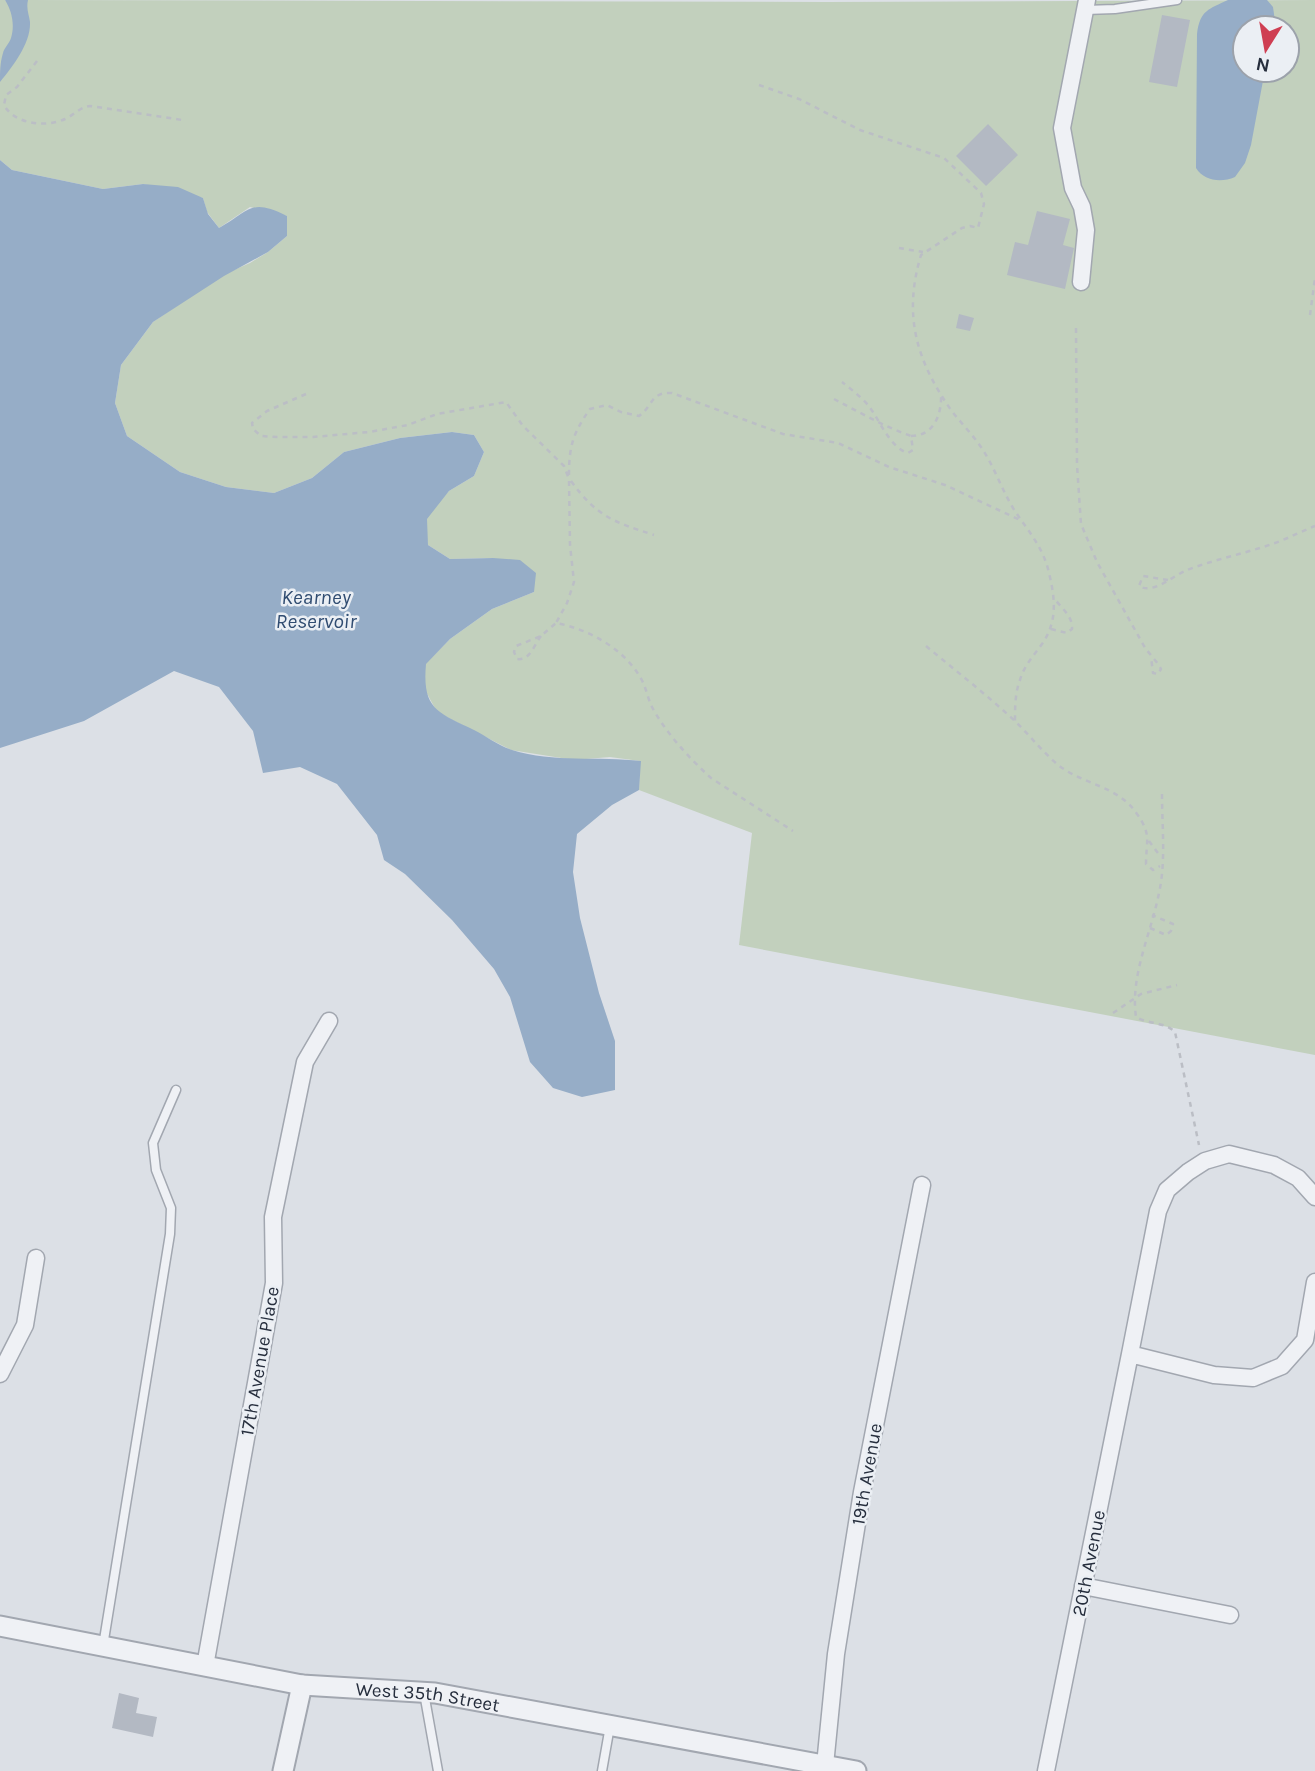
<svg xmlns="http://www.w3.org/2000/svg" width="1315" height="1771" font-family="Karla,sans-serif">
  <rect width="100%" height="100%" fill="#dce0e6"/>
  <path fill="#c2d0bd" fill-rule="evenodd" d="M 0,0 L 5,0 L 10,6 L 22,0 L 827,2 L 1315,0 L 1315,1055 L 739,945 L 752,833 L 639,790 L 640,761 L 610,757 L 574,760 L 511,750 L 437,712 L 424,688 L 425,664 L 450,639 L 492,609 L 534,592 L 493,558 L 450,559 L 428,545 L 423,520 L 449,491 L 474,476 L 484,452 L 474,435 L 452,432 L 400,438 L 344,452 L 312,478 L 274,493 L 226,487 L 180,472 L 127,436 L 115,403 L 121,365 L 153,322 L 222,275 L 250,263 L 268,252 L 287,236 L 287,216 L 250,207 L 219,228 L 207,212 L 203,198 L 143,184 L 103,189 L 12,170 L 0,160 ZM 1245,28 L 1287,28 L 1287,70 L 1245,70 Z"/>
  <path fill="#96adc7" d="M 5,0 L 28,0 C 26,9 29,14 30,22 C 31,43 13,66 0,82 C 0,72 0,63 3,53 C 4,48 9,44 11,38 C 15,25 12,11 5,0 Z
    M 1228,0 L 1267,0 L 1273,7 L 1276,28 L 1245,28 L 1245,70 L 1265,70 L 1251,145 L 1245,163 L 1235,177 C 1221,183 1204,181 1196,168 L 1197,34 C 1200,10 1209,9 1228,0 Z
    M 0,160 L 12,170 L 103,189 L 143,184 L 178,187 L 203,198 L 208,214 L 219,228 C 251,210 250,198 287,216 L 287,236 L 268,252 L 224,276 L 153,322 L 121,365 L 115,403 L 127,436 L 180,472 L 226,487 L 274,493 L 312,478 L 344,452 L 400,438 L 452,432 L 474,435 L 484,452 L 474,476 L 449,491 L 427,519 L 428,545 L 450,559 L 493,558 L 520,560 L 536,573 L 534,592 L 492,609 L 450,639 L 426,664 C 422,709 437,712 474,730 C 486,736 499,746 512,750 C 554,763 598,756 641,761 L 639,790 L 612,805 L 577,834 L 573,872 L 580,918 L 599,993 L 615,1041 L 615,1090 L 582,1097 L 553,1088 L 530,1062 L 510,997 L 494,969 L 452,920 L 405,874 L 384,860 L 377,835 L 337,784 L 300,767 L 263,773 L 253,731 L 219,687 L 174,671 L 84,721 L 0,748 Z"/>
  <path fill="#b3b9c3" d="M 1162,15 L 1190,20 L 1177,87 L 1149,82 Z
    M 988,124 L 1018,155 L 986,186 L 956,156 Z
    M 1037,211 L 1070,219 L 1063,245 L 1074,248 L 1065,289 L 1007,275 L 1015,242 L 1028,245 Z
    M 959,314 L 974,318 L 970,331 L 956,328 Z
    M 119,1693 L 139,1698 L 136,1713 L 157,1717 L 153,1737 L 112,1728 Z"/>
  <g fill="none" stroke-linecap="round" stroke-linejoin="round">
    <g stroke="#a2a7b0" stroke-width="11">
      <path id="service" d="M 1085,10 L 1115,9 L 1177,0
        M 103,1646 L 170,1234 L 171,1208 L 156,1170 L 153,1143 L 176,1090
        M 424,1693 L 438,1771
        M 602,1771 L 610,1726"/>
    </g>
    <g stroke="#a2a7b0" stroke-width="19">
      <path id="minor" d="M 1081,282 L 1086,230 L 1082,207 L 1073,188 L 1062,128 L 1087,0
        M 1315,1197 L 1298,1178 L 1274,1165 L 1229,1154 L 1205,1161 L 1188,1172 L 1167,1190 L 1158,1211 L 1130,1354 L 1214,1375 L 1253,1378 L 1282,1366 L 1305,1340 L 1315,1282
        M 0,1374 L 25,1325 L 36,1258
        M 1083,1586 L 1230,1615
        M 205,1666 L 274,1283 L 273,1217 L 305,1062 L 329,1021
        M 825,1765 L 836,1654 L 862,1492 L 922,1185
        M 1046,1771 L 1130,1354"/>
    </g>
    <g stroke="#a2a7b0" stroke-width="23">
      <g id="tertiary">
        <path id="s1" d="M 0,1626 L 302,1685 L 435,1693 L 856,1771"/>
        <path d="M 283,1771 L 302,1685"/>
      </g>
    </g>
    <path stroke="#bbbec5" stroke-width="2.5" stroke-dasharray="5 5" stroke-linecap="butt" d="M 37,61 L 17,87 L 6,95 L 4,105 C 14,124 46,128 65,119 C 74,115 80,107 90,106 L 182,120
      M 759,85 L 799,99 L 860,130 L 944,158 L 981,193 L 984,204 L 978,228 L 970,226 L 962,228 L 921,255 C 903,315 916,360 951,410 C 961,423 972,434 981,447 C 994,466 1001,488 1013,508 C 1027,530 1043,546 1049,573 C 1055,598 1058,621 1042,644 C 1034,655 1024,666 1020,680 C 1015,693 1015,707 1015,722
      M 899,248 L 923,252
      M 1310,315 L 1315,278
      M 1076,328 L 1077,465 L 1081,524 L 1097,562 L 1144,646 C 1149,654 1157,661 1161,669 L 1158,674 L 1153,673 L 1151,657
      M 306,394 L 267,411 L 252,423 L 253,429 L 261,436 L 277,437 L 313,437 L 369,432 L 408,425 L 437,414 L 506,402 L 523,426 L 564,466 L 569,479 L 570,545 L 574,582 L 567,603 L 556,623 C 588,629 623,648 640,677 C 646,686 647,697 652,707 C 666,733 689,758 711,778 L 793,831
      M 834,399 C 859,412 885,427 911,436 L 913,450 L 908,453 C 889,447 880,420 868,405 C 860,396 851,389 842,382
      M 911,436 C 934,436 942,414 941,394
      M 569,475 C 569,446 573,433 590,409 L 607,405 L 621,412 L 639,416 C 654,405 650,392 672,393 L 783,434 L 838,443 L 889,467 L 945,485 L 1020,520
      M 571,481 C 597,517 614,522 654,535
      M 1168,580 L 1143,576 L 1139,586 C 1153,595 1174,575 1187,570 C 1216,559 1247,553 1275,543 C 1289,538 1302,531 1315,526
      M 1051,629 L 1067,633 L 1072,629 C 1073,616 1061,608 1054,598
      M 541,636 C 534,645 530,661 517,659 L 514,652 L 516,646 L 541,636 L 556,623
      M 926,646 C 956,671 987,695 1016,722 C 1030,736 1042,751 1057,764 C 1082,785 1118,785 1137,814 C 1152,835 1146,841 1146,864 L 1153,870 L 1160,866
      M 1162,794 C 1162,826 1166,862 1159,893 C 1151,934 1130,975 1136,1017 C 1147,1024 1166,1022 1175,1032 L 1199,1145
      M 1149,841 L 1160,856
      M 1150,928 L 1166,935 L 1171,931 L 1173,924 L 1152,915
      M 1113,1013 L 1141,994 L 1177,985"/>
    <use href="#service" stroke="#eff1f5" stroke-width="8"/>
    <use href="#minor" stroke="#eff1f5" stroke-width="16"/>
    <use href="#tertiary" stroke="#eff1f5" stroke-width="19"/>
  </g>
  <g text-anchor="middle" stroke-width="5" stroke-linejoin="round" paint-order="stroke">
    <g font-size="19" fill="#262e3d" stroke="#ebeff4">
      <text transform="translate(259 1361) rotate(-80)" y="7">17th Avenue Place</text>
      <text transform="translate(866 1474) rotate(-80)" y="7">19th Avenue</text>
      <text transform="translate(1088 1563) rotate(-79)" y="7">20th Avenue</text>
      <text dy="7" stroke="none"><textPath href="#s1" startOffset="434">West 35th Street</textPath></text>
    </g>
    <g font-size="21" font-style="italic" fill="#304c71" stroke="#ebeff4">
      <text x="316" y="604">Kearney<tspan x="316" dy="24">Reservoir</tspan></text>
    </g>
  </g>
  <g transform="translate(1266 49) rotate(191)"><circle r="33" fill="#ebeff4" stroke="#9ca2ab" stroke-width="2"/>
  <path d="M0-5L12 26L0 18L-12 26Z" fill="#cf3e52"/>
  <text y="-10" font-size="19" font-weight="bold" text-anchor="middle" fill="#262e3d">N</text>
  </g>
</svg>
